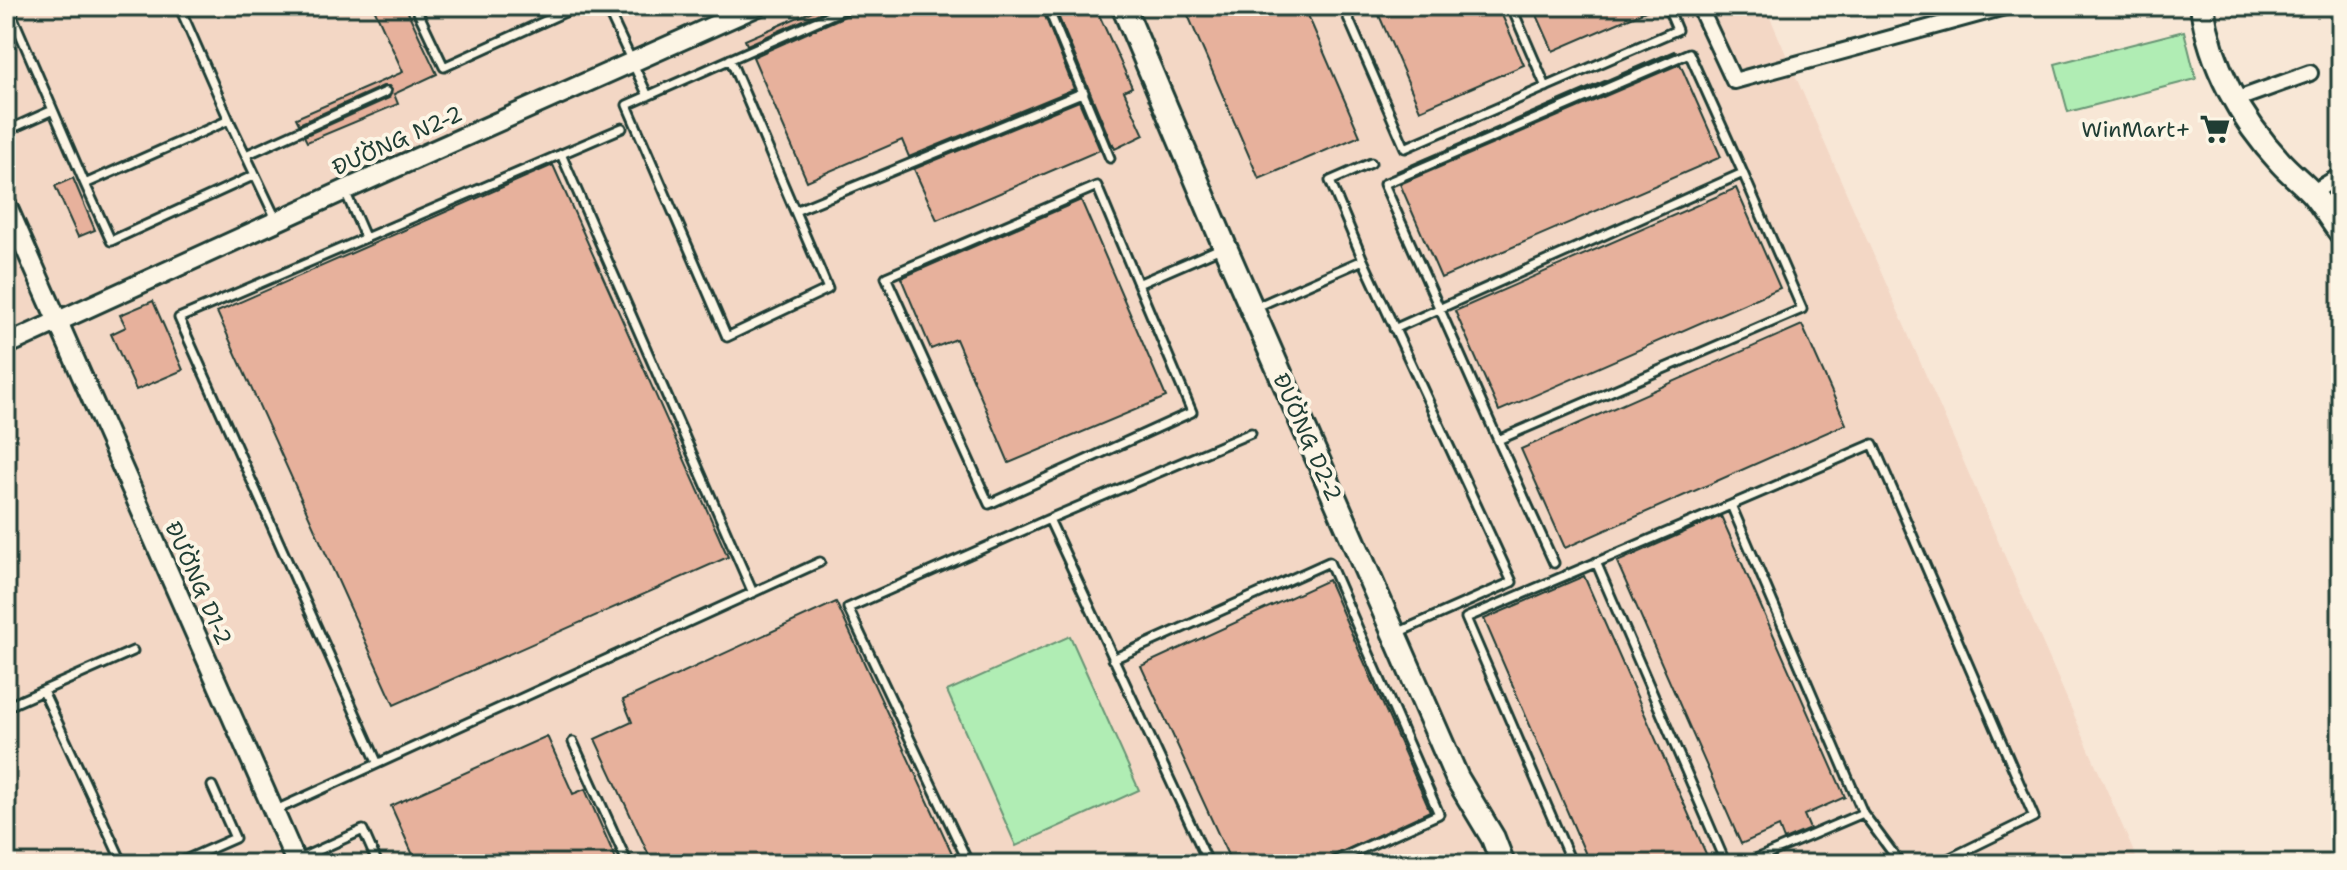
<svg xmlns="http://www.w3.org/2000/svg" width="2347" height="870" font-family="'Shantell Sans',sans-serif">
  <rect width="100%" height="100%" fill="#f8e7d6"/>
  <filter id="ink" filterUnits="userSpaceOnUse"><feTurbulence type="fractalNoise" baseFrequency=".0125" numOctaves="2"/><feDisplacementMap in="SourceGraphic" scale="16" xChannelSelector="R" yChannelSelector="G"/><feConvolveMatrix kernelMatrix="1 2 1 2 8 2 1 2 1" color-interpolation-filters="sRGB"/></filter>
  <g filter="url(#ink)">
    <path fill="#f3d7c5" d="M 6,6 L 1765,6 L 2139,864 L 6,864 Z"/>
    <path fill="#b0edb4" stroke="#689574" stroke-width="2" d="M 2184,31 L 2196,79 L 2068,112 L 2055,64 Z
      M 1070,636 L 1139,790 L 1016,846 L 947,691 Z"/>
    <path fill="#e7b19c" stroke="#1f3d34" stroke-width="2" d="M 373,6 L 405,6 L 437,74 L 394,94 L 398,104 L 307,142 L 304,136 L 389,98 L 392,90 L 389,86 L 383,86 L 299,124 L 296,118 L 403,72 Z
      M 824,6 L 835,6 L 747,45 L 745,40 Z
      M 857,6 L 1041,6 L 1074,89 L 909,157 L 902,140 L 807,181 L 753,57 L 854,12 Z
      M 1054,6 L 1095,6 L 1132,87 L 1124,91 L 1144,135 L 1115,149 L 1113,144 L 1112,145 Z
      M 1184,6 L 1304,6 L 1360,136 L 1259,179 Z
      M 1375,6 L 1498,6 L 1524,65 L 1420,110 Z
      M 1533,6 L 1657,6 L 1553,51 Z
      M 1674,51 L 1675,52 L 1395,172 Z
      M 1680,64 L 1721,157 L 1441,278 L 1400,184 Z
      M 1079,101 L 1100,150 L 937,220 L 914,169 Z
      M 553,165 L 728,557 L 394,705 L 217,312 Z
      M 73,178 L 95,230 L 78,237 L 55,186 Z
      M 1736,188 L 1780,288 L 1499,411 L 1455,311 Z
      M 1081,200 L 1166,397 L 1009,463 L 956,339 L 931,349 L 901,278 Z
      M 153,301 L 183,370 L 136,390 L 111,334 L 126,327 L 120,315 Z
      M 1802,325 L 1846,424 L 1565,548 L 1521,449 Z
      M 1721,516 L 1845,797 L 1804,815 L 1810,829 L 1784,840 L 1779,827 L 1741,844 L 1617,562 Z
      M 1584,576 L 1707,856 L 1689,864 L 1590,864 L 1484,619 Z
      M 1328,580 L 1430,811 L 1316,864 L 1232,864 L 1141,666 Z
      M 836,602 L 957,864 L 653,864 L 595,739 L 632,722 L 623,700 Z
      M 547,736 L 573,794 L 585,789 L 618,864 L 417,864 L 391,806 Z"/>
    <g fill="none" stroke-linecap="round" stroke-linejoin="round">
      <g stroke="#1f3d34" stroke-width="13">
        <path id="service" d="M 179,6 L 229,120
          M 415,6 L 444,67 L 578,6
          M 606,6 L 648,96
          M 1047,6 L 1110,158
          M 1343,6 L 1405,148 L 1677,30 L 1667,6
          M 1511,6 L 1546,87
          M 730,59 L 828,289 L 727,337 L 627,105 L 851,6
          M 53,110 L 85,184 L 229,120 L 277,221
          M 6,131 L 53,110 L 8,6
          M 561,154 L 753,593
          M 246,155 L 386,92
          M 85,184 L 111,241 L 255,175
          M 345,191 L 365,237
          M 795,211 L 1084,92
          M 1363,260 L 1330,181 L 1371,163
          M 1138,284 L 1192,412 L 989,504 L 886,277 L 1097,186 L 1138,284 L 1223,247
          M 1254,308 L 1363,260 L 1512,582 L 1397,633
          M 1394,329 L 1743,173 L 1802,309 L 1498,440 L 1554,563
          M 1498,440 L 1384,184 L 1689,53 L 1743,173
          M 1731,505 L 1873,444 L 2034,817 L 1938,864
          M 1049,519 L 1251,433
          M 1596,562 L 1726,864
          M 1113,659 L 1329,562 L 1439,814 L 1328,864
          M 43,691 L 123,864
          M 6,707 L 133,651
          M 573,742 L 628,864
          M 377,762 L 179,318 L 622,128
          M 276,810 L 820,562
          M 1863,813 L 1901,864
          M 297,860 L 363,830 L 378,864
          M 176,864 L 235,838 L 212,786
          M 969,864 L 848,608 L 1049,519 L 1209,864
          M 1572,864 L 1466,618 L 1731,505 L 1863,813 L 1744,864"/>
      </g>
      <g stroke="#1f3d34" stroke-width="20">
        <path id="minor" d="M 1699,6 L 1734,81 L 2008,6
          M 2235,100 L 2310,73
          M 2312,193 L 2341,175"/>
      </g>
      <g stroke="#1f3d34" stroke-width="24">
        <path id="tertiary" d="M 6,204 L 297,864
          M 6,345 L 345,190 L 758,6"/>
      </g>
      <g stroke="#1f3d34" stroke-width="28">
        <path id="secondary" d="M 1123,6 L 1225,247 L 1457,778 L 1493,838 L 1503,864
          M 2202,6 C 2210,65 2241,120 2281,163 C 2291,174 2303,183 2312,193 C 2323,206 2331,220 2341,233"/>
      </g>
      <use href="#service" stroke="#fcf5e5" stroke-width="7"/>
      <use href="#minor" stroke="#fcf5e5" stroke-width="14"/>
      <use href="#tertiary" stroke="#fcf5e5" stroke-width="18"/>
      <use href="#secondary" stroke="#fcf5e5" stroke-width="22"/>
    </g>
  </g>
  <defs>
    <g id="supermarket-bare" transform="scale(2.4)"><path d="M-6-5.5h2.5l.6 2H6L4.5 2H-2.5L-4.4-4H-6ZM-1.5 3.2a1.3 1.3 0 1 0 .1 0ZM3 3.2a1.3 1.3 0 1 0 .1 0Z" fill="#1f3d34" stroke="#fcf5e5" stroke-width="2.5" paint-order="stroke"/></g>
  </defs>
  <g fill-rule="evenodd">
    <use href="#supermarket-bare" x="2215" y="129"/>
  </g>
  <g text-anchor="middle" stroke-width="8" stroke-linejoin="round" paint-order="stroke">
    <g font-size="22" fill="#1f3d34" stroke="#fcf5e5" text-anchor="end">
      <text x="2191" y="137">WinMart+</text>
    </g>
    <g font-size="22" fill="#1f3d34" stroke="#fcf5e5">
      <text transform="translate(397 140) rotate(-24)" y="8">ĐƯỜNG N2-2</text>
      <text transform="translate(1308 437) rotate(66)" y="8">ĐƯỜNG D2-2</text>
      <text transform="translate(199 583) rotate(66)" y="8">ĐƯỜNG D1-2</text>
    </g>
  </g>
  <rect width="2347" height="870" fill="none" stroke="#fcf5e5" stroke-width="32"/>
  <rect x="16" y="16" width="2315" height="838" fill="none" stroke="#1f3d34" stroke-width="3" filter="url(#ink)"/>
</svg>
